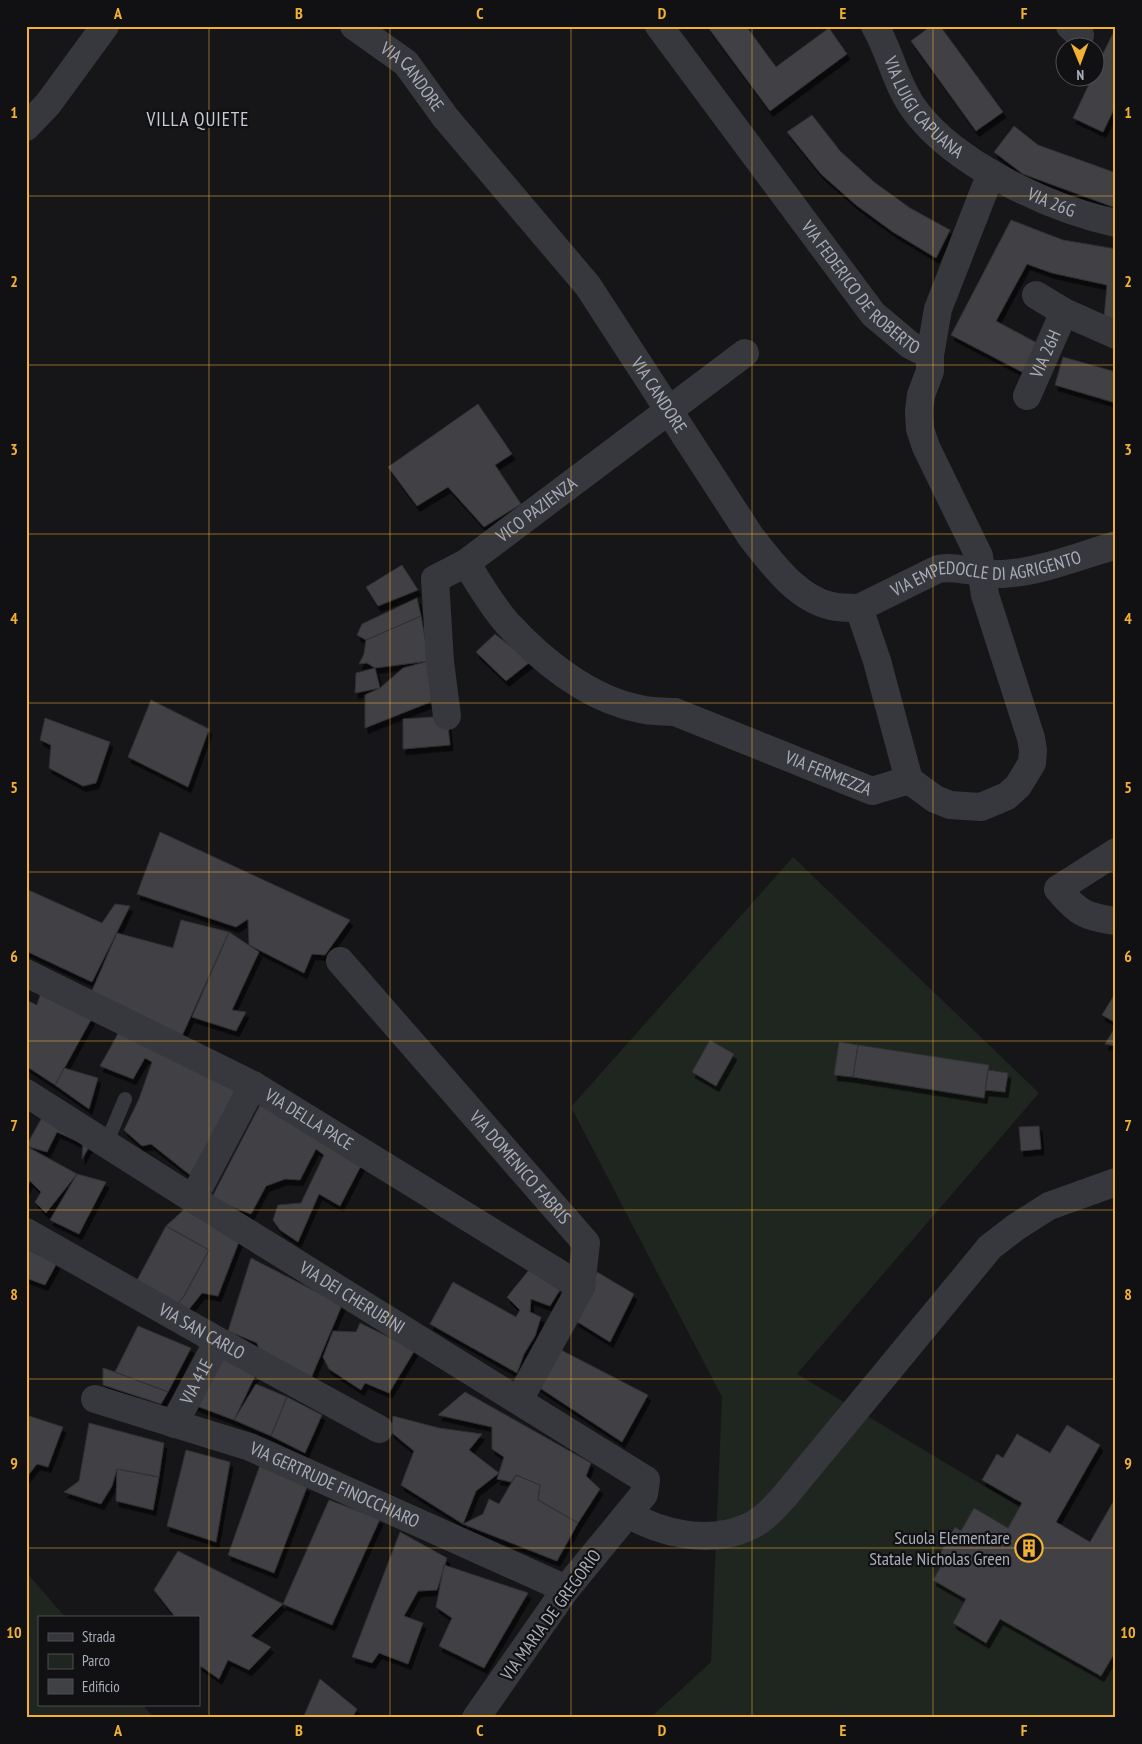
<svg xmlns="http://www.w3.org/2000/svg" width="1142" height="1744" font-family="'PT Sans Narrow',sans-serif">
  <defs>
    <filter id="shadow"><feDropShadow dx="3" dy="5.5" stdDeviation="0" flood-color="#0009"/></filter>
  </defs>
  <rect width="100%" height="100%" fill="#161618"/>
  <path fill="#1e261f" d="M 793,857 L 1039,1093 L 797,1374 L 1116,1565 L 1116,1718 L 650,1718 L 711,1662 L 722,1397 L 571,1107 Z
    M 26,1572 L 66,1618 L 39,1618 L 39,1705 L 143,1705 L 154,1718 L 26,1718 Z"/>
  <path fill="#404145" stroke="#303034" filter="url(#shadow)" d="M 707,26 L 746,26 L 776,67 L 829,28 L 847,54 L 770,111 Z
    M 931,26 L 940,26 L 1003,112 L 976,131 L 911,41 Z
    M 1116,27 L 1116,105 L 1103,132 L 1073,118 L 1092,78 L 1094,78 L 1094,72 Z
    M 812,115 L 840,151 L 874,182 L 910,208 L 950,230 L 936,258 L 893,232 L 856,205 L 821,174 L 787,132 Z
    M 1014,126 L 1038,145 L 1116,173 L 1116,208 L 1023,174 L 994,152 Z
    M 1011,220 L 1063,240 L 1116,249 L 1116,319 L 1104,318 L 1107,285 L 1052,273 L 1027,264 L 996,321 L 1039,344 L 1024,373 L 951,335 Z
    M 1063,357 L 1116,372 L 1116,403 L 1055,385 Z
    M 478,404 L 512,454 L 495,465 L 521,504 L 484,527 L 448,487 L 417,506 L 388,467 Z
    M 402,565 L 418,590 L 378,606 L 366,587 Z
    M 417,598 L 421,616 L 366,640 L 357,635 L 362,624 Z
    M 421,616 L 429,661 L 375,668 L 367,663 L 359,664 L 364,654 L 366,640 Z
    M 495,634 L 530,662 L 506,681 L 476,652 Z
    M 429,661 L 433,701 L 365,728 L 365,695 L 380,688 L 403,668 Z
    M 375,668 L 380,688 L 355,693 L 356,673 Z
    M 151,700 L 209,729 L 188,787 L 128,757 Z
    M 447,716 L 450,745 L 403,749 L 403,719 Z
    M 45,718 L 110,742 L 96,783 L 83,786 L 49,768 L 51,745 L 40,740 Z
    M 160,832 L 350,920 L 325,955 L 312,954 L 304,973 L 249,945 L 248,919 L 236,927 L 137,894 Z
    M 26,889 L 102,923 L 115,904 L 130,906 L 92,982 L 26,951 Z
    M 181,920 L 229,932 L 182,1036 L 91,993 L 117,933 L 173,948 Z
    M 229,932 L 259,952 L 232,1010 L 246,1012 L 236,1031 L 192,1017 Z
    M 41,992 L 92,1018 L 55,1085 L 26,1066 L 26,1000 L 37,1005 Z
    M 1116,992 L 1116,1023 L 1102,1015 Z
    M 1116,1026 L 1116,1046 L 1105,1044 Z
    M 119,1032 L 240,1088 L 190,1175 L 151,1144 L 142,1146 L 124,1130 L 139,1099 L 152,1062 L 145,1058 L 133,1079 L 100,1066 Z
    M 710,1040 L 734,1054 L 716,1086 L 692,1072 Z
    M 839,1042 L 858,1045 L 853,1077 L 834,1075 Z
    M 858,1045 L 989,1065 L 984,1098 L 853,1077 Z
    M 64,1068 L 98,1078 L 89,1109 L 55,1085 Z
    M 988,1070 L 1008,1073 L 1005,1092 L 985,1090 Z
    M 261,1103 L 363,1162 L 340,1206 L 319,1194 L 298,1242 L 280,1230 L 273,1220 L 278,1205 L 301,1203 L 324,1155 L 316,1149 L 300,1180 L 285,1179 L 266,1186 L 251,1214 L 211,1199 Z
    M 44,1114 L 92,1142 L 82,1159 L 83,1144 L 57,1132 L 47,1152 L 26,1146 Z
    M 1039,1126 L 1041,1149 L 1021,1151 L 1019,1127 Z
    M 26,1146 L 77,1174 L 46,1213 L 35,1202 L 41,1192 L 30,1181 L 26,1189 Z
    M 77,1174 L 106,1182 L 79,1234 L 50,1220 Z
    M 187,1207 L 240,1239 L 218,1296 L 202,1293 L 186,1313 L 176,1306 L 184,1296 L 209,1250 L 166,1226 Z
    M 166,1226 L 209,1250 L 184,1296 L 176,1306 L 136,1282 Z
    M 26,1249 L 57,1263 L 45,1285 L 26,1278 Z
    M 251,1258 L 342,1305 L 309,1383 L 261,1354 L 257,1343 L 228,1331 Z
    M 529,1270 L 560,1290 L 550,1306 L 531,1299 L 530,1312 L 541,1317 L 535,1336 L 524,1354 L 517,1373 L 430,1324 L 453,1282 L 516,1317 L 520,1310 L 507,1297 Z
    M 597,1272 L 634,1294 L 610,1342 L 576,1321 Z
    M 360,1323 L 415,1350 L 389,1393 L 365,1383 L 361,1390 L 329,1369 L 323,1357 L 333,1331 L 356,1332 Z
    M 138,1326 L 191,1348 L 168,1392 L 115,1372 Z
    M 561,1350 L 648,1395 L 622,1442 L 537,1386 Z
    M 224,1358 L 257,1372 L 234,1420 L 194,1405 Z
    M 103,1368 L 115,1372 L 168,1392 L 161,1404 L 103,1385 Z
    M 256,1384 L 287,1397 L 271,1436 L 234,1420 Z
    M 465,1392 L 591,1463 L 586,1476 L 600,1489 L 578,1523 L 538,1500 L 540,1485 L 516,1475 L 511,1482 L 497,1479 L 504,1457 L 492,1449 L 492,1427 L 438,1415 Z
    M 287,1397 L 322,1415 L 305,1453 L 271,1436 Z
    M 26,1415 L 63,1427 L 48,1467 L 37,1464 L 26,1478 Z
    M 393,1416 L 439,1428 L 482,1434 L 469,1450 L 499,1473 L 476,1491 L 463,1524 L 401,1485 L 414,1451 L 391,1432 Z
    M 89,1423 L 164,1443 L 159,1477 L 117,1469 L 112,1486 L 101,1504 L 64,1492 L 79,1481 Z
    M 1067,1425 L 1100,1445 L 1056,1522 L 1090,1542 L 1116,1497 L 1116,1655 L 1114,1654 L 1101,1676 L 1000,1619 L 986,1643 L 953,1623 L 966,1599 L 933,1580 L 946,1558 L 940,1554 L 955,1527 L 961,1531 L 974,1508 L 1008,1528 L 1022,1503 L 982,1480 L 997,1454 L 1003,1458 L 1017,1434 L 1050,1453 Z
    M 186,1450 L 230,1462 L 216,1542 L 167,1526 Z
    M 260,1465 L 307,1487 L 274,1573 L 228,1555 Z
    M 117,1469 L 159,1477 L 153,1510 L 116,1501 Z
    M 516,1475 L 540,1485 L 538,1500 L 578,1523 L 557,1561 L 463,1524 L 483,1514 L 489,1499 L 499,1504 Z
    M 329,1500 L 380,1519 L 332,1625 L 283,1604 Z
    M 400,1532 L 447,1558 L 437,1590 L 418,1591 L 404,1616 L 423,1623 L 408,1664 L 379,1653 L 372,1663 L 352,1657 Z
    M 178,1551 L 283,1604 L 251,1636 L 271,1647 L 249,1670 L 228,1660 L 219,1679 L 199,1665 L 199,1618 L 176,1618 L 154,1590 Z
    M 444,1565 L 528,1593 L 484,1668 L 439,1646 L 452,1618 L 436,1607 Z
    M 320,1679 L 357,1709 L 352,1718 L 303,1718 Z"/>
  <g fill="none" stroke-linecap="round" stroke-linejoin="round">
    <path stroke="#37383d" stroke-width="14" d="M 106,1144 L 125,1099"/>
    <g stroke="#37383d" stroke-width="28">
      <path id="s1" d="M 354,26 L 406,63 L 445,117 L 588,286 L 751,537 C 772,563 796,598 831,606 C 840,608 850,608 859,608"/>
      <path id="s2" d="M 659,26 L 873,314 L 910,345 L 930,355"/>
      <path id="s3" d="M 875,26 C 890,52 896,84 914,109 C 954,164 1050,209 1116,223"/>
      <path d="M 1070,26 L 1080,35"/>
      <path d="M 26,127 L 48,104 L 105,26"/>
      <path d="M 1036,295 L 1064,312 L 1116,335"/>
      <path id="s4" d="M 1027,396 L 1064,312"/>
      <path id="s5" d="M 466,563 C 479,583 491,605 507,623 C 542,661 589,699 640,709 C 651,712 663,711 675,712 L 872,791 L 909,780 L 935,799 L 950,805 L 981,807 L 1007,796 L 1018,786 L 1032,763 L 1033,750 L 1031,738 L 985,595 L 979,556 L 926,447 L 920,429 L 919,411 L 921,395 L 930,371 L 930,355 L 938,309 L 991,173"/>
      <path id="s6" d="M 859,608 L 938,569 C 960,565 980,575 1003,574 C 1040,572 1080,556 1116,545"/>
      <path d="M 859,608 L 877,661 L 909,780"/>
      <path id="s7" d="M 447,716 L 440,662 L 435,579 L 466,563 L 745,353"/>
      <path d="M 1116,852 L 1058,889 C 1078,913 1085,917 1116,921"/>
      <path id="s8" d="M 340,961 L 586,1243 L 581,1287 L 519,1400"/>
      <path id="s9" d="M 26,973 L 253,1085 L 581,1287"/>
      <path id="s10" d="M 26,1093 L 193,1199 L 646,1480 L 644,1494 L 566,1589 L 476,1718"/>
      <path d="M 193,1199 L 253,1085"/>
      <path id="s11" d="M 26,1232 L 218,1341 L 379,1429"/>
      <path id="s12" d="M 95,1399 L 250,1447 L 566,1589"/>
      <path id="s13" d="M 174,1424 L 218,1341"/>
      <path d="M 628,1514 C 662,1534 708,1544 746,1528 C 762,1522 773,1509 784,1497 L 990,1247 L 1016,1227 L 1049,1206 L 1116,1182"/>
    </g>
  </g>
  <path fill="none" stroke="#f2b134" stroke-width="1" stroke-opacity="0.55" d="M 209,26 L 209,1718M 390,26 L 390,1718M 571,26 L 571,1718M 752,26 L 752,1718M 933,26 L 933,1718M 26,196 L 1116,196M 26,365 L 1116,365M 26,534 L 1116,534M 26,703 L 1116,703M 26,872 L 1116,872M 26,1041 L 1116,1041M 26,1210 L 1116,1210M 26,1379 L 1116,1379M 26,1548 L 1116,1548"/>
  <defs>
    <g id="building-ring" transform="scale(1.4375)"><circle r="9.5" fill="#111113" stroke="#f2b134" stroke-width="1.5"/><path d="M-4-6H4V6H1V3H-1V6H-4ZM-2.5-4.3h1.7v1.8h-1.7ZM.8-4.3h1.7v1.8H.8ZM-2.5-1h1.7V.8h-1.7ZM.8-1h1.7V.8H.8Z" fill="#f2b134"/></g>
  </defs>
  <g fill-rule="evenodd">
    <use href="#building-ring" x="1029" y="1548"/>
  </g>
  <g text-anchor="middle" stroke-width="4.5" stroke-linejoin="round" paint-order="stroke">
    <g font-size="18" fill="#a8adb8" stroke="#111113">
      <text dy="6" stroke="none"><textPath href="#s1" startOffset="78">VIA CANDORE</textPath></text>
      <text dy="6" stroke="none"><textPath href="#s3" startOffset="96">VIA LUIGI CAPUANA</textPath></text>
      <text dy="6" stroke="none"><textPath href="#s3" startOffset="260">VIA 26G</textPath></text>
      <text dy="6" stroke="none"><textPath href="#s2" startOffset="331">VIA FEDERICO DE ROBERTO</textPath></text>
      <text dy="6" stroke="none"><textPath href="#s4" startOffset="46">VIA 26H</textPath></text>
      <text dy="6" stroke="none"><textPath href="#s1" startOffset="482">VIA CANDORE</textPath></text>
      <text dy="6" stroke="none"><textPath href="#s7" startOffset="261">VICO PAZIENZA</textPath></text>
      <text dy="6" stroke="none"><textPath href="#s6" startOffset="135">VIA EMPEDOCLE DI AGRIGENTO</textPath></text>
      <text dy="6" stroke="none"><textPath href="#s5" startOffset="434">VIA FERMEZZA</textPath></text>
      <text dy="6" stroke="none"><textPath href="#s9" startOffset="319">VIA DELLA PACE</textPath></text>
      <text dy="6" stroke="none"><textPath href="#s8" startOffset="274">VIA DOMENICO FABRIS</textPath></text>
      <text dy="6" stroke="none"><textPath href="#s10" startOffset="385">VIA DEI CHERUBINI</textPath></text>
      <text dy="6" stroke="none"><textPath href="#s11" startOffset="202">VIA SAN CARLO</textPath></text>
      <text dy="6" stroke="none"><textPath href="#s13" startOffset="48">VIA 41E</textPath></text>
      <text dy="6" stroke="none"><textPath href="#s12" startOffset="255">VIA GERTRUDE FINOCCHIARO</textPath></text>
      <text transform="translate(551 1615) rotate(-54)" y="6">VIA MARIA DE GREGORIO</text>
    </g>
    <g font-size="18" fill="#a8adb8" stroke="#111113" text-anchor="end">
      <text x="1010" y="1544">Scuola Elementare<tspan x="1010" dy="21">Statale Nicholas Green</tspan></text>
    </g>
    <g font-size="19" letter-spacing="1" fill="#c9ccd4" stroke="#111113">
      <text x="198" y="126">VILLA QUIETE</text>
    </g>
  </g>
  <rect width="1142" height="1744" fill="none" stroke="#111113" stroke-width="55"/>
  <rect x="38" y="1616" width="162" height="90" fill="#111113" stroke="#4d4f55"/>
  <rect x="48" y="1633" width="25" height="8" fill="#37383d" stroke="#4d4f55"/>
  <text x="82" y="1642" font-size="15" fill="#a8adb8">Strada</text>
  <rect x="48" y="1654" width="25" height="15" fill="#1e261f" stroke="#4d4f55"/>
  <text x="82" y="1666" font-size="15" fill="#a8adb8">Parco</text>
  <rect x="48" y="1679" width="25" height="15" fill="#404145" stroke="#4d4f55"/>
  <text x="82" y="1692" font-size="15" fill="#a8adb8">Edificio</text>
  <g transform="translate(1080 62) rotate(179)"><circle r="24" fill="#111113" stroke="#4d4f55"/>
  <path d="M0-4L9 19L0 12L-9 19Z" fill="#f2b134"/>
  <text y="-8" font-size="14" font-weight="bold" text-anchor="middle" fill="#a8adb8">N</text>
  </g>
  <rect x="28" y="28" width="1086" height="1688" fill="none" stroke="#f2b134" stroke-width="2"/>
  <g font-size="16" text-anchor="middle" font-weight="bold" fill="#f2b134">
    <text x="118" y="19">A</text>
    <text x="299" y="19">B</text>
    <text x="480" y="19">C</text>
    <text x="662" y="19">D</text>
    <text x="843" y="19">E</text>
    <text x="1024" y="19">F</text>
    <text x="14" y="118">1</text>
    <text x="1128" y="118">1</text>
    <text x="14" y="287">2</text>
    <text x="1128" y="287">2</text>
    <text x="14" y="455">3</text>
    <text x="1128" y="455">3</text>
    <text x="14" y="624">4</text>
    <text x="1128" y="624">4</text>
    <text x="14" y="793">5</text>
    <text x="1128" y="793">5</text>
    <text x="14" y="962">6</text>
    <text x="1128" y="962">6</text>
    <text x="14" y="1131">7</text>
    <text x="1128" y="1131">7</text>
    <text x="14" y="1300">8</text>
    <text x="1128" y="1300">8</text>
    <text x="14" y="1469">9</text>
    <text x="1128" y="1469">9</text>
    <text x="14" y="1638">10</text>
    <text x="1128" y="1638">10</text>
    <text x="118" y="1736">A</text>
    <text x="299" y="1736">B</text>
    <text x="480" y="1736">C</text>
    <text x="662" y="1736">D</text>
    <text x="843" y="1736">E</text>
    <text x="1024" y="1736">F</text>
  </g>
</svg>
